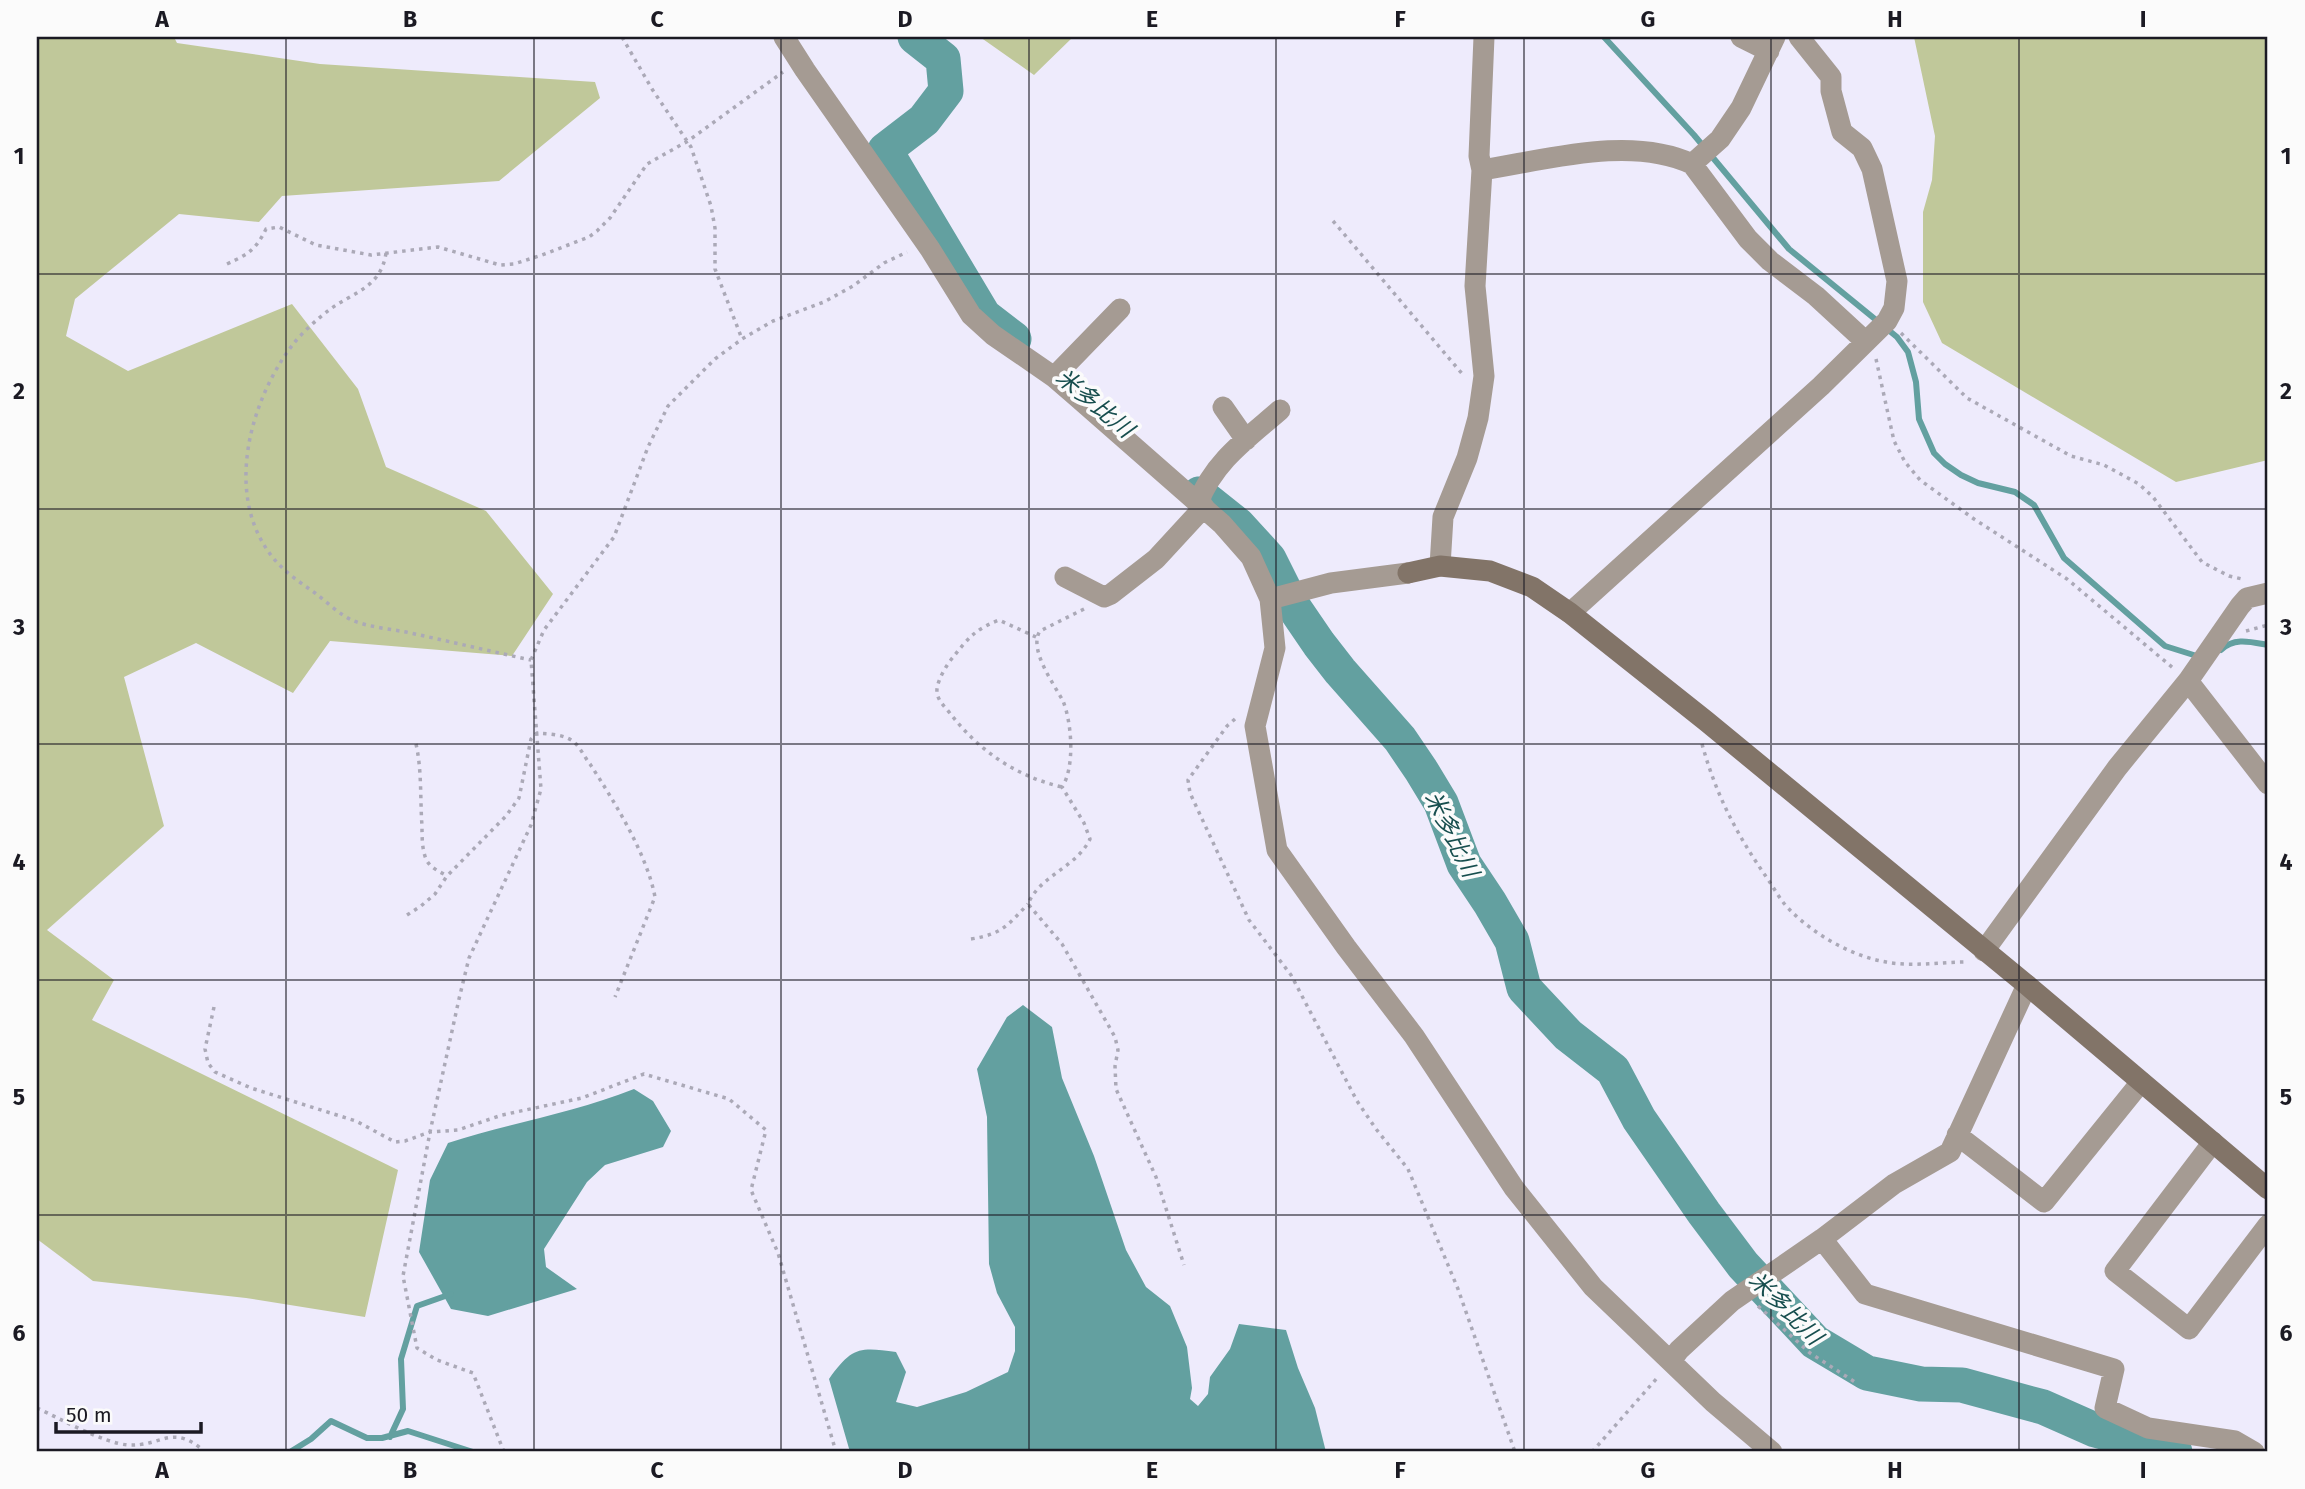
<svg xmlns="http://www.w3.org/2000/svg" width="2305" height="1489" font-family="'Fira Sans','Noto Sans JP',sans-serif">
  <rect width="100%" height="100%" fill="#eeebfc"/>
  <path fill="#c0c89a" d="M 37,37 L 174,37 L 177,43 L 320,64 L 595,82 L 600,98 L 499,181 L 282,196 L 259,222 L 179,214 L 75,299 L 66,336 L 128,371 L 292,304 L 358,389 L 386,467 L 486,511 L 553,594 L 512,656 L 330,641 L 293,693 L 196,643 L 124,677 L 164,826 L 47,930 L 114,980 L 92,1020 L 398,1170 L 365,1317 L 246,1298 L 93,1281 L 37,1239 Z
    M 980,37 L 1073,37 L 1034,75 Z
    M 1914,37 L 2268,37 L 2268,460 L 2176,482 L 1942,343 L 1923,302 L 1923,212 L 1932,180 L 1935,136 Z"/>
  <path fill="#63a0a0" d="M 1023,1005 L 1052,1027 L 1062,1078 L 1094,1156 L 1126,1250 L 1146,1287 L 1170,1306 L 1187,1347 L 1192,1388 L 1190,1399 L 1198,1406 L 1208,1394 L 1210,1377 L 1230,1349 L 1239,1324 L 1286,1330 L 1298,1368 L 1315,1408 L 1326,1452 L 850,1452 L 829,1379 C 852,1347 859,1347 896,1352 L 906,1372 L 896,1402 L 917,1407 L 966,1392 L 1008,1372 L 1015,1351 L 1015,1327 L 997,1293 L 989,1264 L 987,1117 L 977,1069 L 1007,1017 Z
    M 634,1089 L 653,1101 L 671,1131 L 663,1147 L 605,1165 L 587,1182 L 544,1249 L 546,1267 L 577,1289 L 488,1316 L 451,1309 L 419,1252 L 430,1180 L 448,1143 C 509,1123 574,1113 634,1089 Z"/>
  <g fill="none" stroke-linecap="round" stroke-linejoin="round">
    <path stroke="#63a0a0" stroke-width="6" d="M 1604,37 L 1694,135 L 1789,249 L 1897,337 L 1908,352 L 1916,382 L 1919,419 L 1934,453 L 1945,464 L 1961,475 L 1978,483 L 2015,492 L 2034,505 L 2064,558 L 2165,646 L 2200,657
      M 2221,650 C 2234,637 2251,642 2268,645
      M 390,1437 L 403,1409 L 401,1359 L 417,1306 L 451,1294
      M 290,1452 L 311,1439 L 331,1421 L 367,1438 L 382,1438 L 408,1431 L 473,1452"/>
    <path stroke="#63a0a0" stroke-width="35" d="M 915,37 L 943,59 L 946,91 L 924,120 L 885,150 L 984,316 L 1014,339
      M 1199,494 L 1238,525 L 1269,559 L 1291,603 L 1319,644 L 1340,671 L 1400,739 L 1421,770 L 1441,803 L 1464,864 L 1490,903 L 1512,941 L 1524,988 L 1568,1035 L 1613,1070 L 1639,1119 L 1704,1213 L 1743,1265 L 1815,1342 L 1867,1373 L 1921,1384 L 1962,1385 L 2043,1407 L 2095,1430 L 2175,1452"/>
    <path stroke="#aba9b7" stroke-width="3.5" stroke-dasharray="3.5 5" stroke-linecap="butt" d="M 622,37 L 652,89 L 691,147 L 711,206 L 715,228 L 715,269 L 742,339
      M 1333,221 L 1464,376
      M 386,253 C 381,288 353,292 329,310 C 317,319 303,332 294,343 C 251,398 225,490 268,551 C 280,569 298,581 315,593 C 327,602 341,616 354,621 C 370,627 389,629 406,632 C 448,641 489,651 531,660
      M 227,264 C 248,254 255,251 266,229 L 279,227 L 316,245 L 371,255 L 438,247 L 500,265 L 514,264 L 542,255 L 589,237 L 597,231 L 610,218 L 647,164 L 688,141 L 783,72
      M 1901,333 L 1967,398 L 2071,456 L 2104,465 L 2139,484 L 2153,497 L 2202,562 L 2229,576 L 2242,579
      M 1876,359 L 1894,441 L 1905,462 L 1920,480 L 1974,519 L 2067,579 L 2173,668
      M 1084,609 L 1040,631 C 1028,649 1054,684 1063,701 C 1072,723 1075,768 1062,787 L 1084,823 L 1090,839 C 1076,868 1040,875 1028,904 L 1062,944 L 1115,1037 L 1118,1050 L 1115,1066 L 1116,1089 L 1156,1177 L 1184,1265
      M 2246,631 L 2268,625
      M 1036,637 L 999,620 C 976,629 969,637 954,656 C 947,664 938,679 937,689 C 936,698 943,705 949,712 C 978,750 1015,776 1062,787
      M 1235,719 L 1227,726 L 1188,780 L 1190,793 L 1249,920 L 1291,975 L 1357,1101 L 1376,1129 L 1408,1169 L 1458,1289 L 1515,1452
      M 416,744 C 422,771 420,799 422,826 C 422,837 422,849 426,859 C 430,868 439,871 447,876
      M 1702,744 C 1716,795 1737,835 1767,878 C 1774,888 1780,900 1789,909 C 1813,934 1851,956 1886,962 C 1912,967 1940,962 1966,962
      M 407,915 L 421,906 L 435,894 L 447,876 L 506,816 L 519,798 L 531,739 L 537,733 C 549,734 564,734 574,742 C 580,747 585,758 590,764 C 614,801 647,854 655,897 L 615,997
      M 971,939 C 1002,934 1007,926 1028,904
      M 214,1007 L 205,1049 L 208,1063 L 215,1072 L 251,1088 L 356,1121 L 395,1142 L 405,1141 L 430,1132 L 458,1130 L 502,1115 L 582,1098 L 644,1074 L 729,1099 L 766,1130 L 751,1190 L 778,1253 L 836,1452
      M 1758,1306 L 1810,1353 L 1858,1384
      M 37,1408 C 61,1419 103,1443 128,1445 C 162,1447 172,1422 205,1452
      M 504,1452 L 473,1373 L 437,1360 L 417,1348 L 403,1276 L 430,1132 L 459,999 L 469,958 L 531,825 L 541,789 L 531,660 L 544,630 L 614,537 L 648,447 L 668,406 L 715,359 L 742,339 L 773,321 L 824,302 L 853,286 L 884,263 L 907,252
      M 1592,1452 L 1658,1377"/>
    <path stroke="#a59b93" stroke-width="21" d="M 784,37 L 805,70 L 930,249 L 971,315 L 993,335 L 1054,377 L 1076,396 L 1222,524 L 1251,557 L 1270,599 L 1275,648 L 1255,726 L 1277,850 L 1346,947 L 1414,1036 L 1514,1188 L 1593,1287 L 1713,1402 L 1772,1452
      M 1741,37 L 1769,51
      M 1692,164 L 1720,139 L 1741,108 L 1775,37
      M 1482,170 C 1546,160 1631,135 1692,164 L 1748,239 L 1770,261 L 1816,296 L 1866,342
      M 1054,377 L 1120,309
      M 1223,407 L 1246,440
      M 1198,503 C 1214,461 1248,438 1280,410
      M 1440,566 L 1443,517 L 1467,458 L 1478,418 L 1484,376 L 1475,286 L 1482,170 L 1479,156 L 1484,37
      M 1065,577 L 1104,597 L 1111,594 L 1156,559 L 1204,507
      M 1270,599 L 1331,583 L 1408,573
      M 1570,613 L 1821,386 L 1887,321 L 1894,308 L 1897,281 L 1872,169 L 1862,148 L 1842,132 L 1831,91 L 1831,77 L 1799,37
      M 2188,681 L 2268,784
      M 1984,951 L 2117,768 L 2188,681 L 2240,606 L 2247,598 L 2268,593
      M 1957,1135 L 2044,1202 L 2141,1082
      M 2213,1142 L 2115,1271 L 2189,1329 L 2268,1225
      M 1822,1239 L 1865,1294 L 2114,1369 L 2105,1408 L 2148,1428 L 2235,1441 L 2254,1452
      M 1671,1361 L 1679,1350 L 1732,1301 L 1822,1239 L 1894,1184 L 1950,1152 L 2027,985"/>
    <path stroke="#827468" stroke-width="21" d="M 1408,573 L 1440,566 L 1490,571 L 1532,587 L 1570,613 L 1706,721 L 2027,985 L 2268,1189"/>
  </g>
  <path fill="none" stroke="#1b1a23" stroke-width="2" stroke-opacity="0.55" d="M 286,37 L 286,1452M 534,37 L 534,1452M 781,37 L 781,1452M 1029,37 L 1029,1452M 1276,37 L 1276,1452M 1524,37 L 1524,1452M 1771,37 L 1771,1452M 2019,37 L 2019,1452M 37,274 L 2268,274M 37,509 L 2268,509M 37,744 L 2268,744M 37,980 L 2268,980M 37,1215 L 2268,1215"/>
  <g text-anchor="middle" stroke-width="7" stroke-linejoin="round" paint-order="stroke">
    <g font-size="23" font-style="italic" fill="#174e4e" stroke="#fbfbfb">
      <text transform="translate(1095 403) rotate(40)" y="8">米多比川</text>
      <text transform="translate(1452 834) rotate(64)" y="8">米多比川</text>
      <text transform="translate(1786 1308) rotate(45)" y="8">米多比川</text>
    </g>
  </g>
  <rect width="2305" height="1489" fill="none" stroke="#fbfbfb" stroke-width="77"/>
  <path d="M56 1422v10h145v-10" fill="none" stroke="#1b1a23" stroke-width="3.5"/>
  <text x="66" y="1422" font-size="21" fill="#1b1a23" stroke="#fbfbfb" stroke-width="5" paint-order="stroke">50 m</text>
  <rect x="38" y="38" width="2228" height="1412" fill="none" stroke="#1b1a23" stroke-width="2.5"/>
  <g font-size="23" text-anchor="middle" font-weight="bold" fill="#1b1a23">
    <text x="162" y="27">A</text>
    <text x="410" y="27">B</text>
    <text x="657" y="27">C</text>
    <text x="905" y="27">D</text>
    <text x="1152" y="27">E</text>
    <text x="1400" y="27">F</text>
    <text x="1648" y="27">G</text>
    <text x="1895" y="27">H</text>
    <text x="2143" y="27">I</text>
    <text x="19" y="164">1</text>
    <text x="2286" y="164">1</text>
    <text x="19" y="399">2</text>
    <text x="2286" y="399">2</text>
    <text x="19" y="635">3</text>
    <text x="2286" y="635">3</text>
    <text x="19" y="870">4</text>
    <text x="2286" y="870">4</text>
    <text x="19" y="1105">5</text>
    <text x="2286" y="1105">5</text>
    <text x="19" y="1341">6</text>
    <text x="2286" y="1341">6</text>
    <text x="162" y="1478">A</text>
    <text x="410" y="1478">B</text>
    <text x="657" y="1478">C</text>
    <text x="905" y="1478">D</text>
    <text x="1152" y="1478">E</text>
    <text x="1400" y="1478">F</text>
    <text x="1648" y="1478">G</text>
    <text x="1895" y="1478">H</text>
    <text x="2143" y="1478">I</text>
  </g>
</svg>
